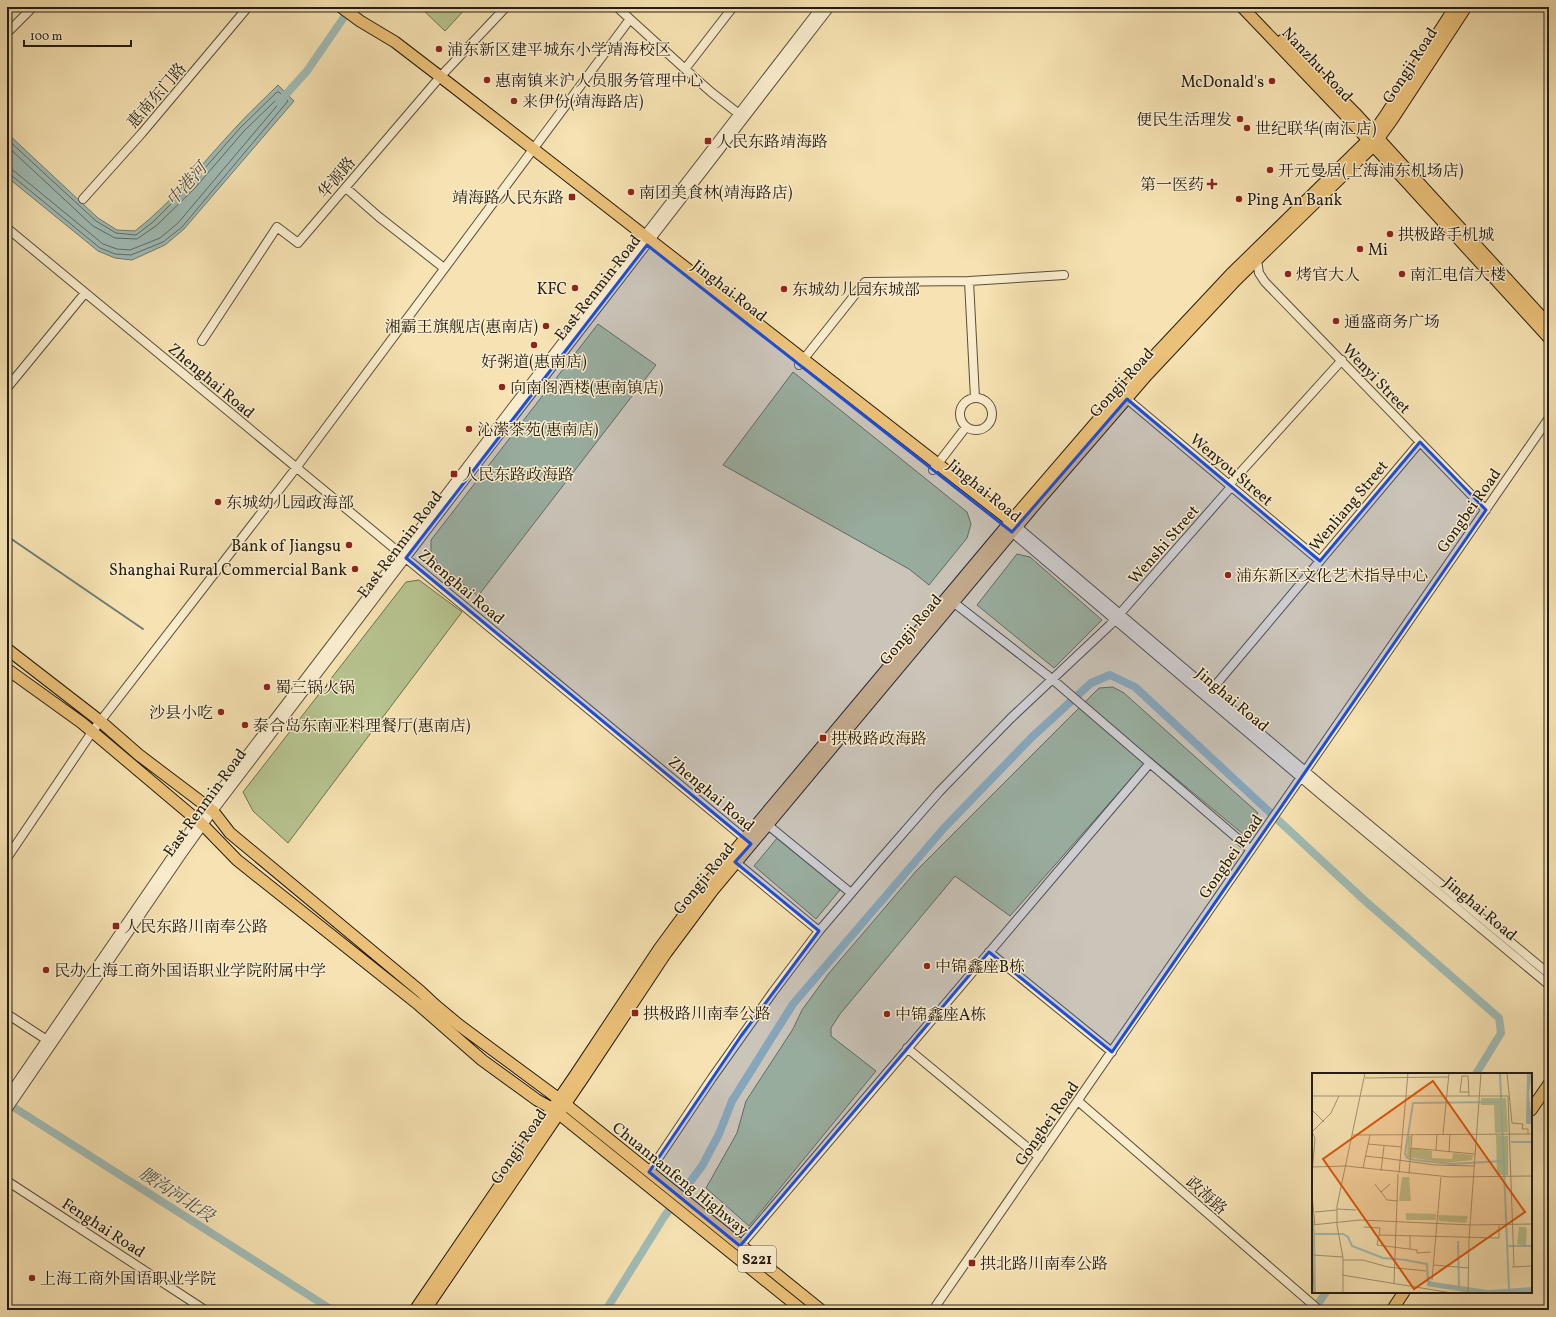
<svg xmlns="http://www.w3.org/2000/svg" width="1556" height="1317" font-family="Vollkorn,'Noto Serif SC',serif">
  <rect width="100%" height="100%" fill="#f6e2b2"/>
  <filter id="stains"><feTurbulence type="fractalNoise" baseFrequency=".005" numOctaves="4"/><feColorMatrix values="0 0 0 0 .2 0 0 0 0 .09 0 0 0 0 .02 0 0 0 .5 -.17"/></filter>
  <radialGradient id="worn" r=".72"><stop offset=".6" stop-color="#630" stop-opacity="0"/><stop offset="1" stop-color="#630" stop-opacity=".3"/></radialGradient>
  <path fill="#b7c490" stroke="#6e7050" d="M 420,7 L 467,7 L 445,31 Z
    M 598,324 L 656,365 L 478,596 L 438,564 L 431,552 L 431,540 Z
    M 793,372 L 967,512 L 971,524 L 967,538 L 929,585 L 909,569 L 723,465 Z
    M 1017,554 L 1030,557 L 1102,620 L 1054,668 L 977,605 Z
    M 419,580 L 462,612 L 288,843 L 253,811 L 243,792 L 406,582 Z
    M 1113,687 L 1124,693 L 1258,813 L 1243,834 L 1150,757 L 1010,916 L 955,876 L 840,1014 L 831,1028 L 831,1036 L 876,1071 L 749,1226 L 706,1188 L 737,1133 L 746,1101 L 793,1029 L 802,1010 L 829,973 L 917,870 L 1099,688 Z
    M 778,837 L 840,890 L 816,919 L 754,866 Z"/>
  <path fill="#a0bcb6" stroke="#6e7c74" d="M 278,85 L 294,101 L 184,229 L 165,245 L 132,260 L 115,258 L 98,251 L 7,177 L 7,133 L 98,218 L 117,230 L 135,231 C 174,201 203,162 237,126 C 250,112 264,99 278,85 Z"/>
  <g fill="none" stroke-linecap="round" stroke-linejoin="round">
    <path stroke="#626c64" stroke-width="1" d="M 7,139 L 96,221 L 116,233 L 136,235 L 153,222 L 191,184 L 240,128 L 277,92 L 279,92 L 288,101 L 182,227 L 163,242 L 131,255 L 115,254 L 100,248 L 11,175 L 7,174
      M 7,146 L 93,226 L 115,238 L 137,239 L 157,225 L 195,188 L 244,131 L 277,99 L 279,99 L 281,101 L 178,223 L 160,238 L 130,250 L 117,249 L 103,244 L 14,171 L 7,169"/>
    <path stroke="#6e7c74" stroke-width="2" d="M 7,536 L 143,629"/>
    <path stroke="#a0bcb6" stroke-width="8" d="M 279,102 L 307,71 L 351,7
      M 7,1103 L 332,1310
      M 606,1310 L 664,1217 L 702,1166 L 719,1134 L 732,1101 L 793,1004 L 944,828 L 1032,737 L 1091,683 L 1110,675 L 1135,687 L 1363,899 L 1499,1018 L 1501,1033 L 1476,1074
      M 1314,1310 L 1326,1292"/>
    <g stroke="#584e39" stroke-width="10">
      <path id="minor" d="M 617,7 L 630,19
        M 7,33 L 33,7
        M 685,69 L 711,92 L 739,114
        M 346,188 L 379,217 L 444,268
        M 83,199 L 142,133 L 248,7
        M 7,228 L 749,842
        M 1257,260 L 1259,273 L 1265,282 L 1486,510
        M 969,281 L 975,398
        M 202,341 L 277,227 L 298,243 L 440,77 L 506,7
        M 799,365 L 865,282 L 969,281 L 1064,275
        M 7,388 L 85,293
        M960 414a16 16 0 1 1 32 0a16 16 0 1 1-32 0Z
        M 1127,399 L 1320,561
        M 933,470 L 966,427
        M 1229,485 L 1342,360
        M 1014,524 L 1331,793 L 1549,974
        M 1008,529 L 1326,799 L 1549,985
        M 953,602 L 1052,679 L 1251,850
        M 1208,694 L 1420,442
        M 763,821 L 851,893
        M 7,858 L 92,732 L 296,468 L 630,19 L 685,69 L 733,7
        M 733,860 L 819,931
        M 989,952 L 1112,1052
        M 7,1014 L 50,1042
        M 907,1048 L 1039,1157
        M 7,1097 L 197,820 L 513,406 L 821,7
        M 1078,1101 L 1319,1310
        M 7,1110 L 183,853 L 213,811 L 481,459 L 830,7
        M 649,1172 L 712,1078 L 773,992 L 819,931 L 877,863 L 939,792 L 972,758 L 1011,718 L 1110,625 L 1231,487
        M 7,1181 L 205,1310
        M 740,1246 L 1150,763
        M 933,1310 L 1549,418"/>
    </g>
    <g stroke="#241c11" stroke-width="13">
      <path id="major" d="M 341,7 L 360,21 L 395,42 L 455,88 L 1011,521
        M 1242,7 L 1349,119 L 1549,338
        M 1283,40 L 1355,113 L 1549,325
        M 7,649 L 100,721 L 139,755 L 213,811 L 230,833 L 420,991 L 435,1005 L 459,1025 L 559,1099 L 821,1310
        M 7,669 L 82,723 L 203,825 L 237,860 L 419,1005 L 482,1060 L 537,1100 L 553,1109 L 802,1310
        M 1531,1110 L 1549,1084
        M 415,1310 L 576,1074 L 659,949 L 706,885 L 1011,521 L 1141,370 L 1231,274 L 1368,140 L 1385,116 L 1455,7
        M 425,1310 L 583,1078 L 666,953 L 713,890 L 1033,507 L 1147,375 L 1236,280 L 1373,146 L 1392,120 L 1466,7
        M 1392,1310 L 1404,1292"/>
    </g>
    <use href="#minor" stroke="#f9eccd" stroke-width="8"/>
    <use href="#major" stroke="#ebc179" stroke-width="11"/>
  </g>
  <path fill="#1d4ed8" fill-opacity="0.2" stroke="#1d4ed8" stroke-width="3" stroke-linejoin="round" d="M 647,245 L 1012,532 L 1127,399 L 1320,561 L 1420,442 L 1486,510 L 1112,1052 L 989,952 L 740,1246 L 649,1172 L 741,1036 L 819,931 L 735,862 L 751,844 L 406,558 Z"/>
  <g fill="#8f2418" stroke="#f9eccd" stroke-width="1.5">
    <circle cx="439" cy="49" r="4"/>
    <circle cx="487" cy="80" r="4"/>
    <circle cx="1272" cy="81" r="4"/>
    <circle cx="514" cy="101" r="4"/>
    <circle cx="1240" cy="119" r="4"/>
    <circle cx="1247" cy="128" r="4"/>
    <rect x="704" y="137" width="8" height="8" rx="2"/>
    <circle cx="1270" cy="170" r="4"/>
    <path d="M1210 178h4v4h4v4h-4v4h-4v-4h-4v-4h4z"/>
    <circle cx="631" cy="192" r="4"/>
    <rect x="568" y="193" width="8" height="8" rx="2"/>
    <circle cx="1239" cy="199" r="4"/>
    <circle cx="1390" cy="234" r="4"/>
    <circle cx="1360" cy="249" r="4"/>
    <circle cx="1288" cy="274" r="4"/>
    <circle cx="1402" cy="274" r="4"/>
    <circle cx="575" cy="288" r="4"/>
    <circle cx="784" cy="289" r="4"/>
    <circle cx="1336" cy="321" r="4"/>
    <circle cx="546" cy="326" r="4"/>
    <circle cx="534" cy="345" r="4"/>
    <circle cx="502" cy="387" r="4"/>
    <circle cx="469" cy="429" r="4"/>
    <rect x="450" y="470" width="8" height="8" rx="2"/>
    <circle cx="218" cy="502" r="4"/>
    <circle cx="349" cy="545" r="4"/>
    <circle cx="355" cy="569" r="4"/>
    <circle cx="1228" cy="575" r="4"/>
    <circle cx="267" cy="687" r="4"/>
    <circle cx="221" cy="712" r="4"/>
    <circle cx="245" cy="725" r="4"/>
    <rect x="819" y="734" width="8" height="8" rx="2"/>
    <rect x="112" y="922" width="8" height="8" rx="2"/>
    <circle cx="927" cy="966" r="4"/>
    <circle cx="46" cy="970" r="4"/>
    <rect x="631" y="1009" width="8" height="8" rx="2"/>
    <circle cx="887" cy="1014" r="4"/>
    <rect x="968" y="1259" width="8" height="8" rx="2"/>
    <circle cx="32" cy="1278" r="4"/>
  </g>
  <g text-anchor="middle" stroke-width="3" stroke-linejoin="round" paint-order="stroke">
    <rect fill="#f9eccd" stroke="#645a49" stroke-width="1" x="738" y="1246" width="38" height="26" rx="3"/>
    <g font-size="15" font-weight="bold" fill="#241c11">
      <text x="757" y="1264">S221</text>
    </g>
    <g font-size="16" fill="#241c11" stroke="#f9eccd" text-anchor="start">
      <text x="447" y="55">浦东新区建平城东小学靖海校区</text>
      <text x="495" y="86">惠南镇来沪人员服务管理中心</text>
      <text x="1264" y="87" text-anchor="end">McDonald's</text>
      <text x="522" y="107">来伊份(靖海路店)</text>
      <text x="1232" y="125" text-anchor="end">便民生活理发</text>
      <text x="1255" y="134">世纪联华(南汇店)</text>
      <text x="716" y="147">人民东路靖海路</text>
      <text x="1278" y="176">开元曼居(上海浦东机场店)</text>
      <text x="1204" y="190" text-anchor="end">第一医药</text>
      <text x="639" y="198">南团美食林(靖海路店)</text>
      <text x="564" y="203" text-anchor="end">靖海路人民东路</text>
      <text x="1247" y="205">Ping An Bank</text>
      <text x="1398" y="240">拱极路手机城</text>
      <text x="1368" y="255">Mi</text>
      <text x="1296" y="280">烤官大人</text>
      <text x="1410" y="280">南汇电信大楼</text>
      <text x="567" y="294" text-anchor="end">KFC</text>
      <text x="792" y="295">东城幼儿园东城部</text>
      <text x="1344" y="327">通盛商务广场</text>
      <text x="538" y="332" text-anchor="end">湘霸王旗舰店(惠南店)</text>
      <text x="534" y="367" text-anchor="middle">好粥道(惠南店)</text>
      <text x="510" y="393">向南阁酒楼(惠南镇店)</text>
      <text x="477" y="435">沁潆茶苑(惠南店)</text>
      <text x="462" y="480">人民东路政海路</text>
      <text x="226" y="508">东城幼儿园政海部</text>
      <text x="341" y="551" text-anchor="end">Bank of Jiangsu</text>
      <text x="347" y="575" text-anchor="end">Shanghai Rural Commercial Bank</text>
      <text x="1236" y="581">浦东新区文化艺术指导中心</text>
      <text x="275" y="693">蜀三锅火锅</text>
      <text x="213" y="718" text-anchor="end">沙县小吃</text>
      <text x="253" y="731">泰合岛东南亚料理餐厅(惠南店)</text>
      <text x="831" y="744">拱极路政海路</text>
      <text x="124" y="932">人民东路川南奉公路</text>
      <text x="935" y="972">中锦鑫座B栋</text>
      <text x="54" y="976">民办上海工商外国语职业学院附属中学</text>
      <text x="643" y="1019">拱极路川南奉公路</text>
      <text x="895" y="1020">中锦鑫座A栋</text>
      <text x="980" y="1269">拱北路川南奉公路</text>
      <text x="40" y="1284">上海工商外国语职业学院</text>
    </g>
    <g font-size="16" fill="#241c11" stroke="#f9eccd">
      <text transform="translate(1318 64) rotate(47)" y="6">Nanzhu Road</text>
      <text transform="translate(1409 65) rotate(-57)" y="6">Gongji Road</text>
      <text transform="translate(156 95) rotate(-49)" y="6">惠南东门路</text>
      <text transform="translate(336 177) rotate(-50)" y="6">华源路</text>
      <text transform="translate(597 287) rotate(-52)" y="6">East Renmin Road</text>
      <text transform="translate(730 290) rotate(38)" y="6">Jinghai Road</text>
      <text transform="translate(1377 378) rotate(46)" y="6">Wenyi Street</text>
      <text transform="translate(212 380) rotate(40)" y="6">Zhenghai Road</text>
      <text transform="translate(1121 382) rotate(-48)" y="6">Gongji Road</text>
      <text transform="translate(1232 469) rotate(40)" y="6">Wenyou Street</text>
      <text transform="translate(985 490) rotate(39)" y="6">Jinghai Road</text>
      <text transform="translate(1348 505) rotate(-50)" y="6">Wenliang Street</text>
      <text transform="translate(1468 510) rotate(-55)" y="6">Gongbei Road</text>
      <text transform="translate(399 544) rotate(-53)" y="6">East Renmin Road</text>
      <text transform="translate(1163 544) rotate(-49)" y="6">Wenshi Street</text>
      <text transform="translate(462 586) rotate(40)" y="6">Zhenghai Road</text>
      <text transform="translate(910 629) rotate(-50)" y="6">Gongji Road</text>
      <text transform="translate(1233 699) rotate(40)" y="6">Jinghai Road</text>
      <text transform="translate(712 793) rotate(40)" y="6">Zhenghai Road</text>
      <text transform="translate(204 802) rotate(-54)" y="6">East Renmin Road</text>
      <text transform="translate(1230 856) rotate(-55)" y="6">Gongbei Road</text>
      <text transform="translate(703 878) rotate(-51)" y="6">Gongji Road</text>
      <text transform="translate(1481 908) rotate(40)" y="6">Jinghai Road</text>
      <text transform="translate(1046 1123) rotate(-55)" y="6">Gongbei Road</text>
      <text transform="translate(518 1146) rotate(-56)" y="6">Gongji Road</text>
      <text transform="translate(681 1178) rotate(39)" y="6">Chuannanfeng Highway</text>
      <text transform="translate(1207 1195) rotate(41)" y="6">政海路</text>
      <text transform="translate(104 1227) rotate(33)" y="6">Fenghai Road</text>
    </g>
    <g font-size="17" font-style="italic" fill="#4f544b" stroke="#f9eccd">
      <text transform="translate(186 184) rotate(-48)" y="6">中港河</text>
      <text transform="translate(177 1194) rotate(33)" y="6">腰沟河北段</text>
    </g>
  </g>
  <g transform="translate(1312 1073)">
    <rect width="220" height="220" fill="#f6e2b2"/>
    <path d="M 169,25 L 194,25 L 196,59 L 183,60 L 182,32 L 169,32 ZM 184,62 L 196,63 L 196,102 L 185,102 ZM 96,63 L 99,63 L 98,75 L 120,78 L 120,85 L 140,86 L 141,80 L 161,82 L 160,87 L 135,90 L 95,84 ZM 90,104 L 97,104 L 99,128 L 87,128 ZM 94,140 L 124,141 L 124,147 L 94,147 ZM 126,142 L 156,143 L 154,150 L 127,148 ZM 207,154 L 213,154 L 215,157 L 214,173 L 205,171 Z" fill="#b7c490"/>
    <path d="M 215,0 L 220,0 L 217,21 L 220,51 L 214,51 ZM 0,127 L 3,160 L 4,220 L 2,220 ZM 93,186 L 116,190 L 117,207 L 121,209 L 176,217 L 220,214 L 220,219 L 159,220 L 115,213 L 114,192 L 93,188 Z" fill="#a0bcb6"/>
    <path fill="none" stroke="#a0bcb6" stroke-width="2" d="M 188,0 L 197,217M 189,29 L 101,30 L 93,81 L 95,85 L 103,87 L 140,91 L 192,88M 199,69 L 220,69M 2,161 L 31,161 L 36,164 L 40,173 L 71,185 L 95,187M 146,168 L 147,213M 195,173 L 220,173"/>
    <path fill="none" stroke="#a29372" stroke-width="1" d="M 195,0 L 200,50 L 211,51 L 210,56 L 216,56 L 216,61M 53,5 L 137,4M 157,19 L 148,19 L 150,3 L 156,3 L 157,23M 0,23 L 167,23M 167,23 L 196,23 L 202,194M 0,37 L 12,49M 131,61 L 137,0M 40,62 L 220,61M 56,71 L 90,74M 99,75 L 163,81M 124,77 L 125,61M 137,79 L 138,61M 53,83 L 71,85M 71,85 L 123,92 L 162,93M 0,94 L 34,93 L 138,104 L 220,103M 51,95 L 58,62M 69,98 L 72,73M 87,100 L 96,0M 97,101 L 100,62M 0,102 L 3,65 L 0,59 L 19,40 L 27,23M 63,111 L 75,127 L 86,128M 69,119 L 78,111M 0,122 L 3,152M 25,136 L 44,137M 3,139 L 25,137M 0,152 L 48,147 L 159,152 L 220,151M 52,154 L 68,155 L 67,162 L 187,165 L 187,151M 67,162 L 65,172 L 105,177 L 105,180 L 119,179M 0,170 L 2,220M 98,176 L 98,163M 0,182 L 31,184M 31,187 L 51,187 L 76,194 L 114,198M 122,192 L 157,195M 200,194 L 220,193M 30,202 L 140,220M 120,207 L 129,104M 82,210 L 86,101M 31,220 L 31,185 L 25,152 L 25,133 L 53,0M 156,220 L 157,166 L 169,0"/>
    <path fill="#de560c" fill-opacity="0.15" stroke="#de560c" stroke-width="2" d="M 121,8 L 213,139 L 102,216 L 11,86 Z"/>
    <rect width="220" height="220" fill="none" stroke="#241c11" stroke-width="2"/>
  </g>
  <rect width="1556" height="1317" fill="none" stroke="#f6e2b2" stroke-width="24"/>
  <rect x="8" y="8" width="1540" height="1301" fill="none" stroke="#241c11" stroke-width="2"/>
  <rect x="12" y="12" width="1532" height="1293" fill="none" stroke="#241c11"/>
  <path d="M24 40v6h107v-6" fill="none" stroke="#241c11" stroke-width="2"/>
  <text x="30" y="40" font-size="12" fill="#241c11" stroke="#f9eccd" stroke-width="3" paint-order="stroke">100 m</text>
  <rect width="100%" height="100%" filter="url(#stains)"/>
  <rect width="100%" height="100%" fill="url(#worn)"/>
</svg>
